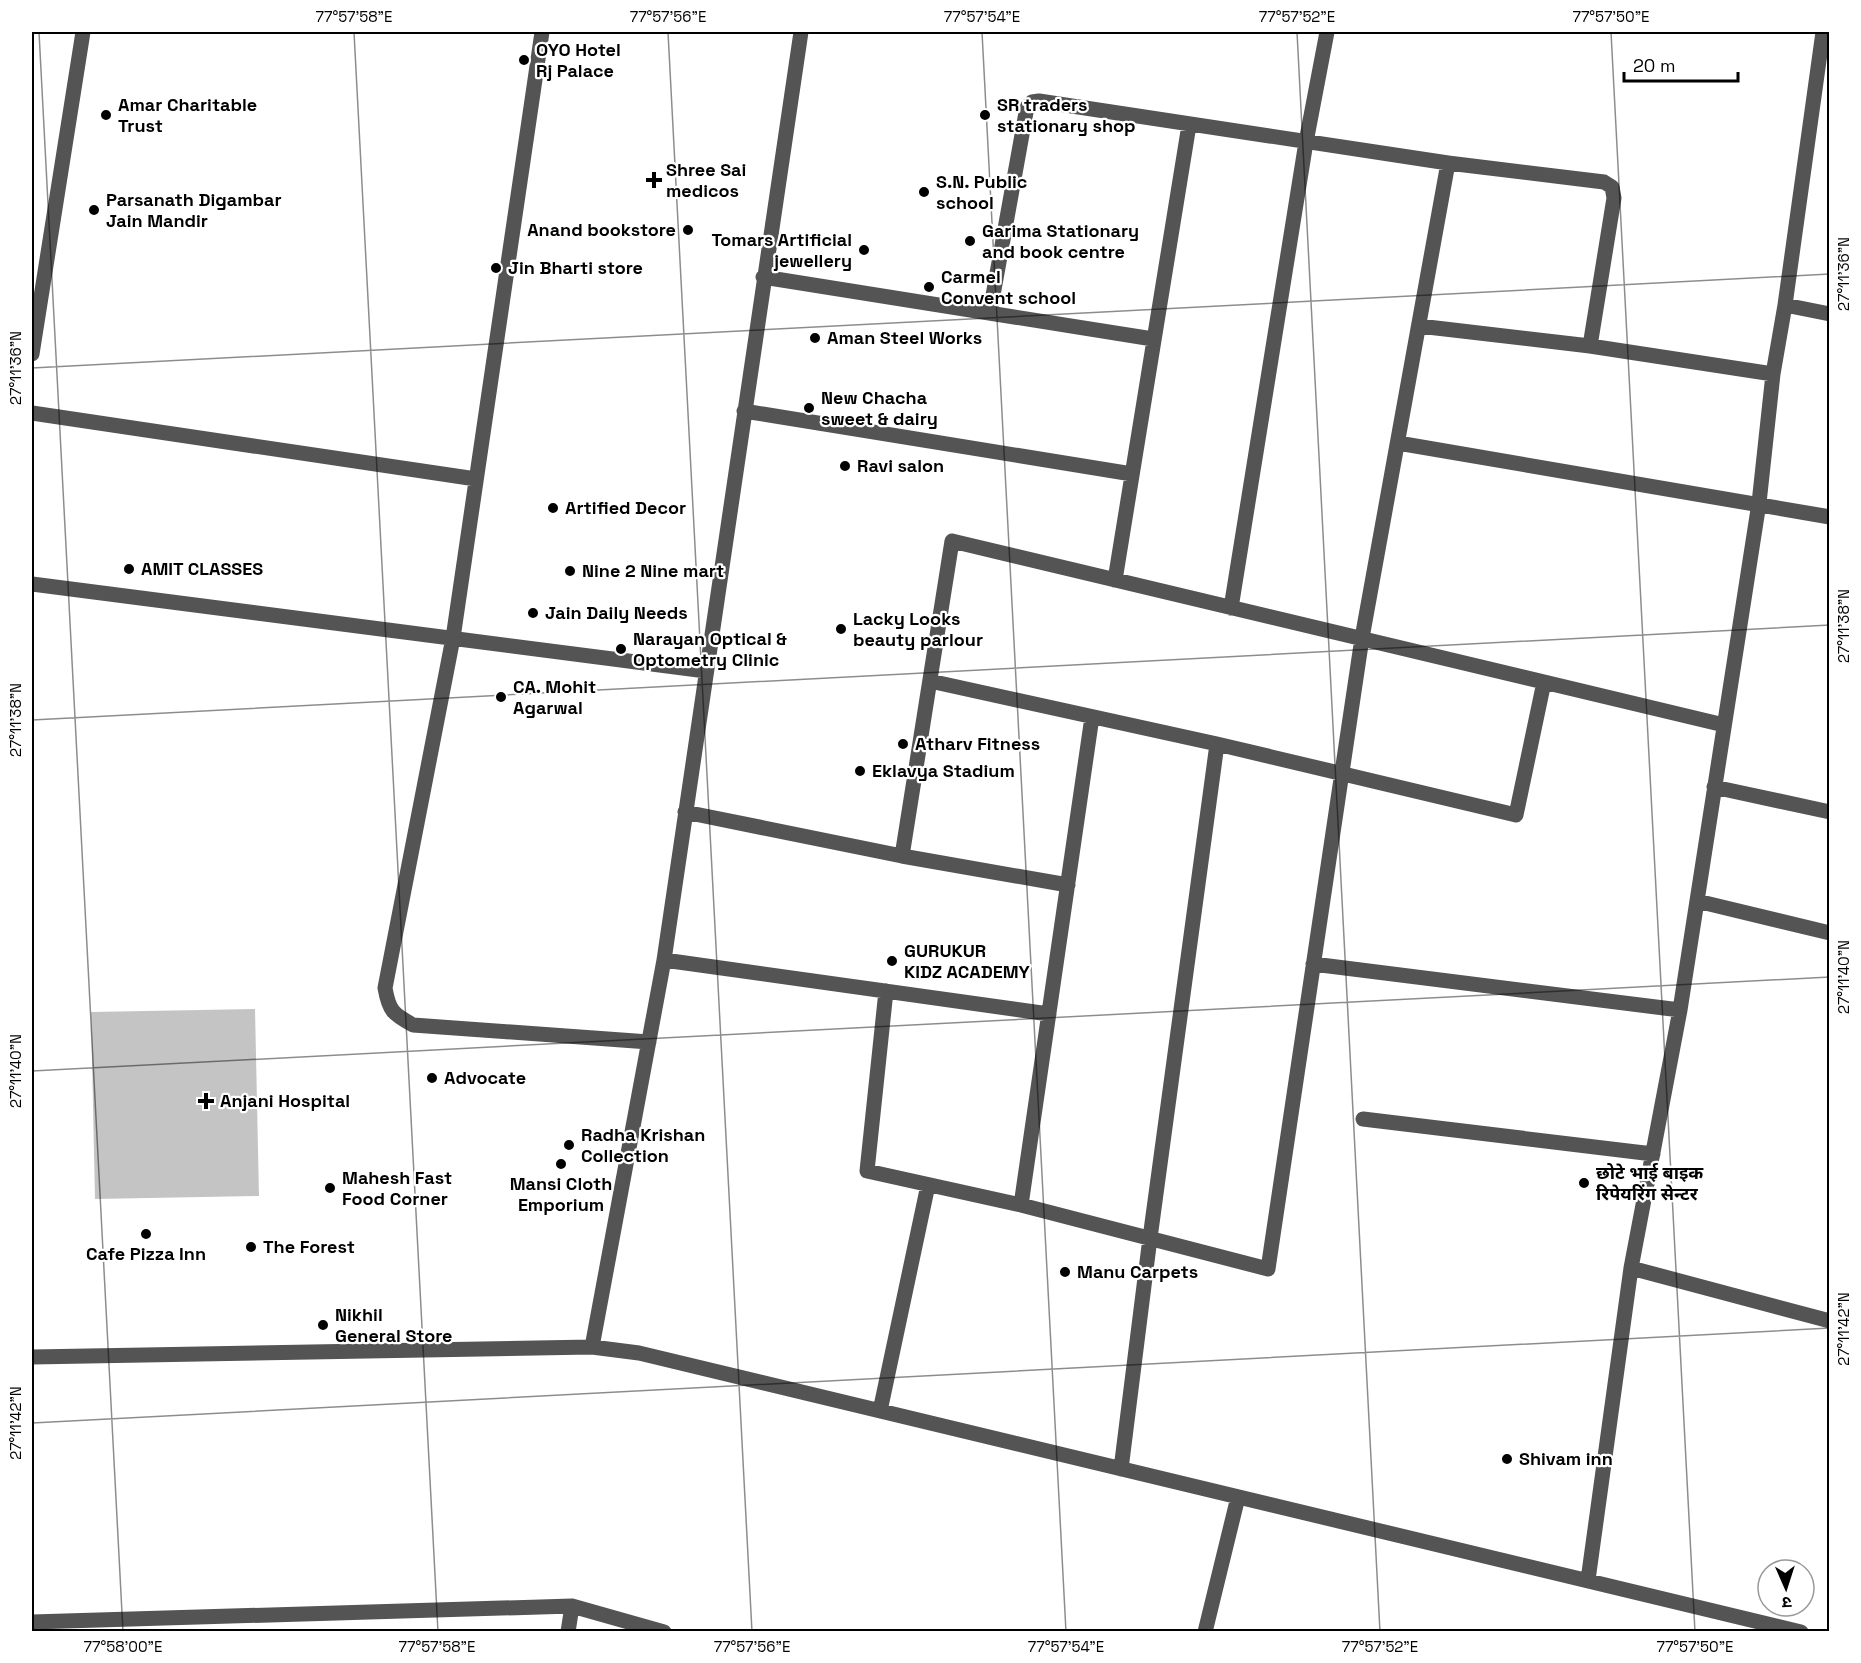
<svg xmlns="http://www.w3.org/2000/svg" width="1861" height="1663" font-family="'Space Grotesk','Noto Sans Devanagari',sans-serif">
  <rect width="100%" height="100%" fill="#fff"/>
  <path fill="#c4c4c4" d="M 255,1009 L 259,1196 L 95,1199 L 91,1012 Z"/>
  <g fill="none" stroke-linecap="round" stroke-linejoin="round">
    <path stroke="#545454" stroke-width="15" d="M 542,32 L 453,638 L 385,988 C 389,1011 393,1014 413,1025 L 649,1042
      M 763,277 L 1153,339
      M 1785,305 L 1830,314
      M 990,312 L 1027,107 L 1032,102 L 1039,101 L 1448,163 L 1604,182 L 1612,187 L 1614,198 L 1590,346
      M 1419,326 L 1590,346 L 1773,374
      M 32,354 L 83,32
      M 744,411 L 1132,474
      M 32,413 L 476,479
      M 1398,443 L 1830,517
      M 1115,580 L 1189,125
      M 32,584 L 706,671
      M 1231,608 L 1306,142 L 1327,32
      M 930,681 L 1217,744 L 1516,815 L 1544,682
      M 1714,787 L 1830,812
      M 685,812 L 902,856 L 952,541 L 1724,725
      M 902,856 L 1068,885
      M 1697,901 L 1830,933
      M 664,960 L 1049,1014
      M 1313,964 L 1680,1010
      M 886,991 L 867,1171 L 1021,1205 L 1268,1269 L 1362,638 L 1448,163
      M 1363,1119 L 1653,1154
      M 1021,1205 L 1092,717
      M 1631,1268 L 1830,1321
      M 592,1347 L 664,960 L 801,32
      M 32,1357 L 592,1347 L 639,1353 L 1801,1632
      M 880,1411 L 928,1185
      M 1121,1469 L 1150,1238 L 1217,744
      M 1588,1580 L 1631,1268 L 1680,1010 L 1759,503 L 1773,374 L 1785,305 L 1823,32
      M 32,1622 L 572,1606 L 664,1632
      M 568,1632 L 572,1606
      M 1205,1632 L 1238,1497"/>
  </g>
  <path fill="none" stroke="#000" stroke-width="1.5" stroke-opacity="0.45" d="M 39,32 L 123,1632M 354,32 L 438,1632M 668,32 L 752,1632M 982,32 L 1066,1632M 1297,32 L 1380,1632M 1611,32 L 1695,1632M 32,368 L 1830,274M 32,720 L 1830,625M 32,1071 L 1830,977M 32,1423 L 1830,1328"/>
  <g fill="#000" stroke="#fff" stroke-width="2">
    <circle cx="524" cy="60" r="6"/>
    <circle cx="106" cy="115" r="6"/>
    <circle cx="985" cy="115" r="6"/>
    <path d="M651 171h6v6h6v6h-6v6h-6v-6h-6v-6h6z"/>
    <circle cx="924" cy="192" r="6"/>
    <circle cx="94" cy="210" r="6"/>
    <circle cx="688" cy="230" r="6"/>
    <circle cx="970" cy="241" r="6"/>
    <circle cx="864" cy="250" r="6"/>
    <circle cx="496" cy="268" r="6"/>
    <circle cx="929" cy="287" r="6"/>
    <circle cx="815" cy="338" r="6"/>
    <circle cx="809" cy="408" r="6"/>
    <circle cx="845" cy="466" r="6"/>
    <circle cx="553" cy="508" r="6"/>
    <circle cx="129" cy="569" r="6"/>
    <circle cx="570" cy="571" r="6"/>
    <circle cx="533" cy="613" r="6"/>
    <circle cx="841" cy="629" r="6"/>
    <circle cx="621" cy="649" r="6"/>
    <circle cx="501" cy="697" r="6"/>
    <circle cx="903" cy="744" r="6"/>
    <circle cx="860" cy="771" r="6"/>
    <circle cx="892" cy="961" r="6"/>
    <circle cx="432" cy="1078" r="6"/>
    <path d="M203 1092h6v6h6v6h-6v6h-6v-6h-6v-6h6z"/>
    <circle cx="569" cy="1145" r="6"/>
    <circle cx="561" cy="1164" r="6"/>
    <circle cx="1584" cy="1183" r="6"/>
    <circle cx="330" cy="1188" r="6"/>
    <circle cx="146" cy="1234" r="6"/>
    <circle cx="251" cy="1247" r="6"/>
    <circle cx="1065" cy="1272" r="6"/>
    <circle cx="323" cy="1325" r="6"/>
    <circle cx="1507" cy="1459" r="6"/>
  </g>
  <g text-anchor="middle" stroke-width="4.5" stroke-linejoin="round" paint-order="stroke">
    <g font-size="18" font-weight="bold" fill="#000" stroke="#fff" text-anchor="start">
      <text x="536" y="56">OYO Hotel<tspan x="536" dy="21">Rj Palace</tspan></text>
      <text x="118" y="111">Amar Charitable<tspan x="118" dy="21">Trust</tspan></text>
      <text x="997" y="111">SR traders<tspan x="997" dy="21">stationary shop</tspan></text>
      <text x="666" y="176">Shree Sai<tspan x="666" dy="21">medicos</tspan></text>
      <text x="936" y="188">S.N. Public<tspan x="936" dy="21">school</tspan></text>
      <text x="106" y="206">Parsanath Digambar<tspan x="106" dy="21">Jain Mandir</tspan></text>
      <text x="676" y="236" text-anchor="end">Anand bookstore</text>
      <text x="982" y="237">Garima Stationary<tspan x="982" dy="21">and book centre</tspan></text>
      <text x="852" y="246" text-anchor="end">Tomars Artificial<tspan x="852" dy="21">jewellery</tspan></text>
      <text x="508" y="274">Jin Bharti store</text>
      <text x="941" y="283">Carmel<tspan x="941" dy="21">Convent school</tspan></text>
      <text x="827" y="344">Aman Steel Works</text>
      <text x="821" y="404">New Chacha<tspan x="821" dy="21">sweet &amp; dairy</tspan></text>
      <text x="857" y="472">Ravi salon</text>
      <text x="565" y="514">Artified Decor</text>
      <text x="141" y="575">AMIT CLASSES</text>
      <text x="582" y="577">Nine 2 Nine mart</text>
      <text x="545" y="619">Jain Daily Needs</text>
      <text x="853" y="625">Lacky Looks<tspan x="853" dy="21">beauty parlour</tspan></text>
      <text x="633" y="645">Narayan Optical &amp;<tspan x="633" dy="21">Optometry Clinic</tspan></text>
      <text x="513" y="693">CA. Mohit<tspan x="513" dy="21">Agarwal</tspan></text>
      <text x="915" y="750">Atharv Fitness</text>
      <text x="872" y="777">Eklavya Stadium</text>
      <text x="904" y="957">GURUKUR<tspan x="904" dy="21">KIDZ ACADEMY</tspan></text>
      <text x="444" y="1084">Advocate</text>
      <text x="220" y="1107">Anjani Hospital</text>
      <text x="581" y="1141">Radha Krishan<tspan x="581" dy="21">Collection</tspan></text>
      <text x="1596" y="1179">छोटे भाई बाइक<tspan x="1596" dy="21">रिपेयरिंग सेन्टर</tspan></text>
      <text x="342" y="1184">Mahesh Fast<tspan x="342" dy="21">Food Corner</tspan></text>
      <text x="561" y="1190" text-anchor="middle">Mansi Cloth<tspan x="561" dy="21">Emporium</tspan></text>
      <text x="263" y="1253">The Forest</text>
      <text x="146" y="1260" text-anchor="middle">Cafe Pizza Inn</text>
      <text x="1077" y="1278">Manu Carpets</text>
      <text x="335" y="1321">Nikhil<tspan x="335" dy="21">General Store</tspan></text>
      <text x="1519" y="1465">Shivam inn</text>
    </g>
  </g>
  <rect width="1861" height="1663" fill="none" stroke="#ffffff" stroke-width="66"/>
  <g transform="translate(1786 1588) rotate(177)"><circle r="28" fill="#ffffff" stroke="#999999" stroke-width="1.5"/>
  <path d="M0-4.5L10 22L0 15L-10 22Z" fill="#000000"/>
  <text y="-9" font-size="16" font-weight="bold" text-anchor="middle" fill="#000000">उ</text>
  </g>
  <path d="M1624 72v9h114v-9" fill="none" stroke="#000000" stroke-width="3"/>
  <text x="1633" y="72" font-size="18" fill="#000000" stroke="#ffffff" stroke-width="4.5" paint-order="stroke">20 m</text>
  <rect x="33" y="33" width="1795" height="1597" fill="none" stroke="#000" stroke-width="2"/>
  <g font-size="15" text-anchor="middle" fill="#000">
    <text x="354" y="22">77°57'58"E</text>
    <text x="668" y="22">77°57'56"E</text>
    <text x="982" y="22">77°57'54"E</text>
    <text x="1297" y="22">77°57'52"E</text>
    <text x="1611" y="22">77°57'50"E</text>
    <text transform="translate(1844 274) rotate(-90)" y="5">27°11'36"N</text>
    <text transform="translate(16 368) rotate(-90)" y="5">27°11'36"N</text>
    <text transform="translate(1844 626) rotate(-90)" y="5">27°11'38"N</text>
    <text transform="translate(16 720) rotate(-90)" y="5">27°11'38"N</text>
    <text transform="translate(1844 977) rotate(-90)" y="5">27°11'40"N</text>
    <text transform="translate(16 1071) rotate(-90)" y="5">27°11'40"N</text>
    <text transform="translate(1844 1329) rotate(-90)" y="5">27°11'42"N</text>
    <text transform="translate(16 1423) rotate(-90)" y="5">27°11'42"N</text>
    <text x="123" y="1652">77°58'00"E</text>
    <text x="437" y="1652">77°57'58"E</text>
    <text x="752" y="1652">77°57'56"E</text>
    <text x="1066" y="1652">77°57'54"E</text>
    <text x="1380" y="1652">77°57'52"E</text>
    <text x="1695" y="1652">77°57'50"E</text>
  </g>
</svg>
